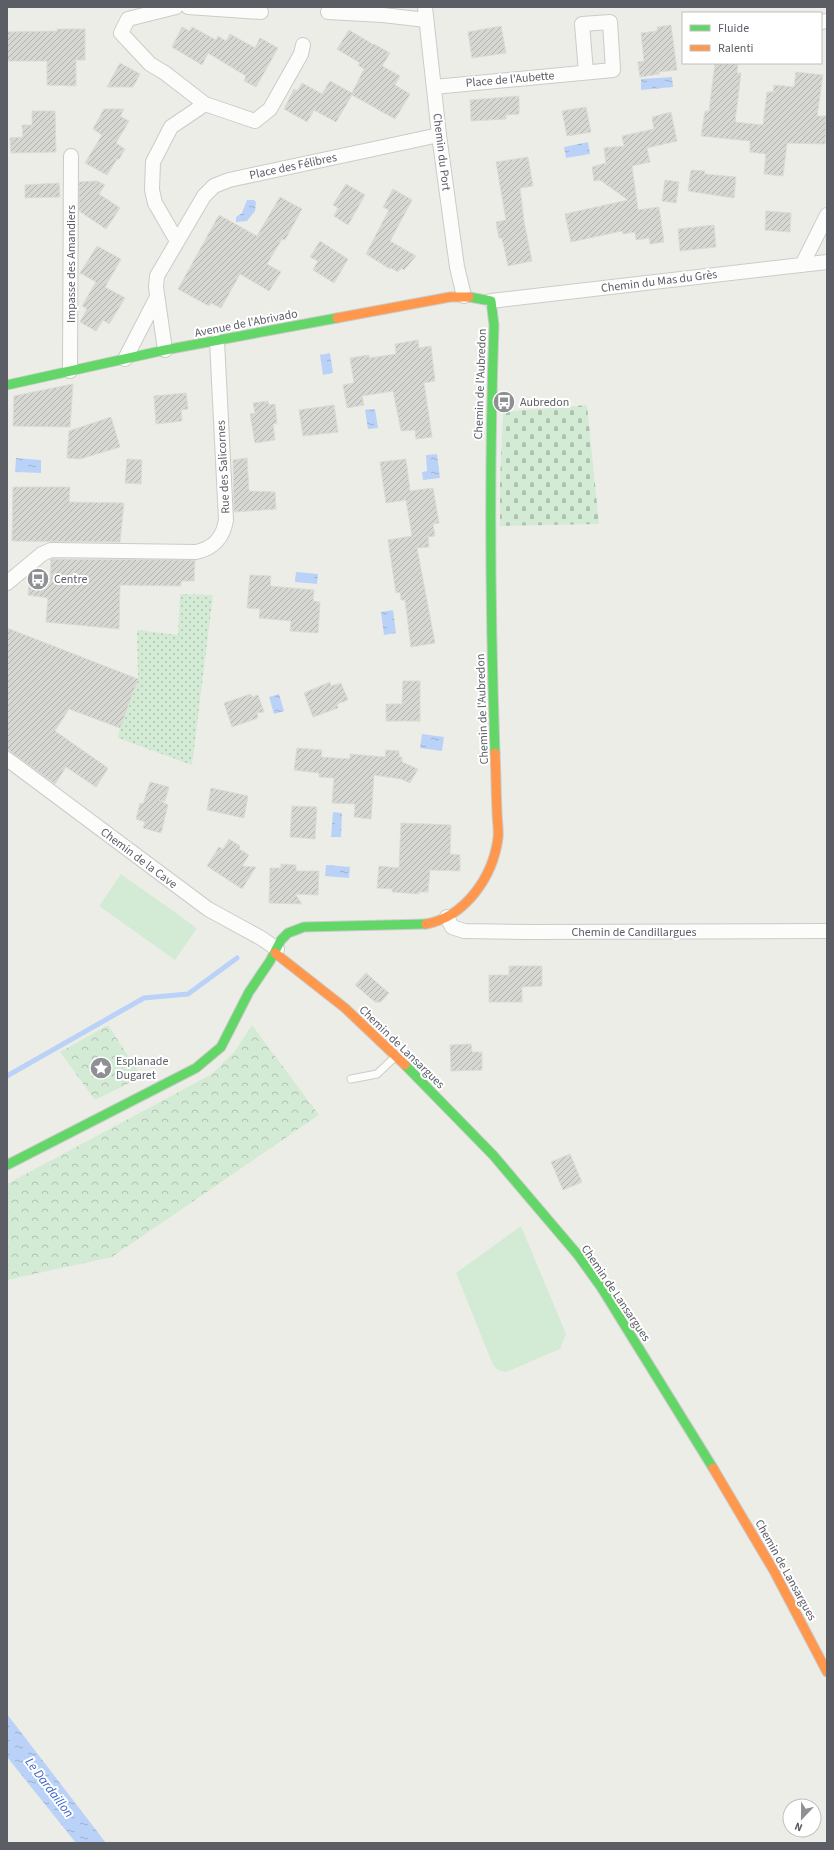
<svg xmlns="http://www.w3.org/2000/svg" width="834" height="1850" font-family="'Source Sans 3',sans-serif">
  <defs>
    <pattern id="grass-dots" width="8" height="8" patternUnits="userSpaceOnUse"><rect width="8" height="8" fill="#d3ebd5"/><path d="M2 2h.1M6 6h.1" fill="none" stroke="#aec2b1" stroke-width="1.8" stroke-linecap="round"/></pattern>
    <pattern id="cemetery-stones" width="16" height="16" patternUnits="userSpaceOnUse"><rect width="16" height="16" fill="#d3ebd5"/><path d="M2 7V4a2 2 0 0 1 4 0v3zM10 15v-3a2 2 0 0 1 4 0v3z" fill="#aec2b1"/></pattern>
    <pattern id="park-crowns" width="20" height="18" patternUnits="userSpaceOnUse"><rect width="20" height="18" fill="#d3ebd5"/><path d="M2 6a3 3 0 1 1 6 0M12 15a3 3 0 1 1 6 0" fill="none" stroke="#aec2b1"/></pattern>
    <pattern id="water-ripples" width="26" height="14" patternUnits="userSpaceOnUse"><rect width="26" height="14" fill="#bbd2f8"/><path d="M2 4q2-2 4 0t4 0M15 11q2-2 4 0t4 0" fill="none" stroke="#9baecd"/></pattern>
    <pattern id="building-hatch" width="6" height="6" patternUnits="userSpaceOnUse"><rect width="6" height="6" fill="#d6d6d2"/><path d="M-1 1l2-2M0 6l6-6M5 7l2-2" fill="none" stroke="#b1b1ae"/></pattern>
  </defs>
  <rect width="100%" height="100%" fill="#edede7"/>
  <path fill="url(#grass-dots)" d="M 180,594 L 213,595 L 192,765 L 118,738 L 120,728 L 138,679 L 137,630 L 178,635 Z"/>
  <path fill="url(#cemetery-stones)" d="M 587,405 L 599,524 L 500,526 L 500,482 L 503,412 Z"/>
  <path fill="url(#park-crowns)" d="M 108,1025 L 142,1077 L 95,1100 L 60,1052 Z
    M 252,1025 L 319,1115 L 112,1257 L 7,1280 L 7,1184 L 212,1074 L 235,1051 Z"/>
  <path fill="#d3ebd5" d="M 121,874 L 197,928 L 175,960 L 99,906 Z
    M 521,1226 L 566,1334 L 560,1349 L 506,1372 L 498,1370 L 493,1365 L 456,1273 Z"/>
  <path fill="url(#water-ripples)" d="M 672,77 L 673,87 L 641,90 L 641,79 Z
    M 588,142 L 590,154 L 566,158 L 564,147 Z
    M 247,200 L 254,200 L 256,202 L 255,211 L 247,221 L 236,222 L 236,217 L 242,213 Z
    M 330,353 L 333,373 L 323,375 L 320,355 Z
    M 375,409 L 378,428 L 368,429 L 365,410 Z
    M 437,454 L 440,478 L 423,480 L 422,472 L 427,471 L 426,455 Z
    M 16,458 L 41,460 L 41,473 L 15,472 Z
    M 296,572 L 318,574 L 317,584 L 295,582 Z
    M 393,610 L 396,633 L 384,635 L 381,612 Z
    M 279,694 L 284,711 L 274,714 L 269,697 Z
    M 422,734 L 444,737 L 442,751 L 420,748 Z
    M 333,812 L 342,813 L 341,837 L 331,837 Z
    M 326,865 L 350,867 L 349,878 L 325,876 Z
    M 7,1714 L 106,1843 L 76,1843 L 7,1757 Z"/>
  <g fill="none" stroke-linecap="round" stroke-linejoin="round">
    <path stroke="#bbd2f8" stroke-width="5" d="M 7,1076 L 144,998 L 188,994 L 237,958"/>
  </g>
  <path fill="url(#building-hatch)" stroke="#dcdcd6" d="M 671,25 L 677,70 L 659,72 L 659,74 L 640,77 L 638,62 L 644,61 L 641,33 L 657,31 L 657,27 Z
    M 501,26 L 506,53 L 472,58 L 468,32 Z
    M 182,27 L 190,31 L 192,27 L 216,40 L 218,36 L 226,41 L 230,34 L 255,48 L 260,38 L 278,48 L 256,87 L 244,81 L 246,76 L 208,53 L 202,65 L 172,47 Z
    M 57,29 L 85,29 L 85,60 L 76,60 L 76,86 L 47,85 L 47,61 L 7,61 L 7,32 L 57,31 Z
    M 349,30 L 374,45 L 374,44 L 390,53 L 382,66 L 400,76 L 395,85 L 410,94 L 395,119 L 352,95 L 336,122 L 314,110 L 307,122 L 284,109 L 294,89 L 297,91 L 302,83 L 322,94 L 330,81 L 352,93 L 364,69 L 358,65 L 360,63 L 337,49 Z
    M 120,63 L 140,74 L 133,87 L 107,87 Z
    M 715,63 L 738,63 L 737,73 L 741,73 L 735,122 L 763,125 L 767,92 L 773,92 L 774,85 L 794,87 L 796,72 L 823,75 L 817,116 L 826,116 L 825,144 L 787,143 L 783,176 L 764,174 L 766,154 L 750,152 L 750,141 L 701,136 L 705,111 L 709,111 Z
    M 519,96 L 519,114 L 506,115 L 506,119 L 471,121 L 470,100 Z
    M 586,107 L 591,132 L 567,136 L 562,111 Z
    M 104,109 L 124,109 L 120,116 L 129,121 L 116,143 L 125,149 L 119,159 L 117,159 L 107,175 L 85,163 L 102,135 L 93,129 Z
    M 32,111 L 55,111 L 56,152 L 11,153 L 10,138 L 23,137 L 22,125 L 32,125 Z
    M 671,112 L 677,141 L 647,148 L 650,162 L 632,166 L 638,210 L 659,207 L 664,242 L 650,244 L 649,238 L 636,240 L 635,232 L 623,234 L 622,231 L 571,242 L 565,214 L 628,200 L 600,180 L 594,181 L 592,167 L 606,163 L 604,148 L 624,146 L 622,136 L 654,129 L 652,117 Z
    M 528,157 L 533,186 L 520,188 L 524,221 L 532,261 L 508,266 L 502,238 L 499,238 L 496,222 L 506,220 L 496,162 Z
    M 691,170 L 705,171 L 704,174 L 736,177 L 734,198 L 688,191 Z
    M 665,180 L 679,182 L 676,203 L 662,201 Z
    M 97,181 L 105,185 L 99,194 L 120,208 L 106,229 L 79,211 L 79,182 Z
    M 59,183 L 60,197 L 25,198 L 25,185 Z
    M 346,184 L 365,195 L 348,225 L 334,216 L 338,208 L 333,205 Z
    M 393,189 L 412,200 L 390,241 L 416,256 L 404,270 L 401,268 L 398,272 L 391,268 L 390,269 L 366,254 L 389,210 L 383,207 Z
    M 280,197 L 302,209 L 285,240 L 282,239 L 267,264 L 281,272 L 269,291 L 240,274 L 221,308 L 211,303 L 209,306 L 178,289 L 219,215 L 257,236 Z
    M 766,211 L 791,213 L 790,232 L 765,230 Z
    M 714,225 L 716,247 L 680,251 L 678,229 Z
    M 320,241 L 348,259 L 334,283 L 313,270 L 318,261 L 310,257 Z
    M 97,246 L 121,259 L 105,287 L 125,298 L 109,324 L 103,320 L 96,331 L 80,322 L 87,309 L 82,306 L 96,282 L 80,273 Z
    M 418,340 L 419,348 L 431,346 L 435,381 L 424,383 L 432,437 L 416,439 L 415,430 L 401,431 L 393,391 L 362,396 L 364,405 L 347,408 L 343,385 L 354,383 L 350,358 L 369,355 L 369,358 L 396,354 L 395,344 Z
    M 73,384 L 70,427 L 13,426 L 14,396 Z
    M 186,393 L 188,409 L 181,410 L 182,421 L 156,424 L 154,396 Z
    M 268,401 L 269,405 L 275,404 L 277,423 L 273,424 L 275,440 L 255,443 L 250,414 L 255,413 L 253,403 Z
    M 334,405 L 338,432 L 303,436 L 299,410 Z
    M 111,417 L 120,447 L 80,459 L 67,458 L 69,431 Z
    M 247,458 L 249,491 L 275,492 L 276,509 L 234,512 L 233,460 Z
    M 127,459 L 142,460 L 141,484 L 125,483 Z
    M 406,459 L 410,491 L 433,488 L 439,523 L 433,524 L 435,536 L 428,537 L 429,547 L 417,548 L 435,643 L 411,647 L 405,600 L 401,600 L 400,592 L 396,593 L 388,540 L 412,536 L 406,500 L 386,503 L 380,462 Z
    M 13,487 L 70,487 L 69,502 L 124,503 L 120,542 L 12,541 Z
    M 51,559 L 195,560 L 194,581 L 181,581 L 181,586 L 120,585 L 119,629 L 46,622 L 48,598 L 28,595 L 29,582 L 50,584 Z
    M 250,575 L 271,576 L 270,586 L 314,590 L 313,601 L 320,602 L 318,633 L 290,631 L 291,621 L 259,618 L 260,609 L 247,608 Z
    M 7,628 L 138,679 L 120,728 L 69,709 L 55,731 L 108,768 L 96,787 L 66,767 L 55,784 L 7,749 Z
    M 403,681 L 420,681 L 420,721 L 386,721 L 386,704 L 402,704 Z
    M 330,682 L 331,686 L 341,683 L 348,700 L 337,704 L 338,708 L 313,717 L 304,693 Z
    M 251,694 L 252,697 L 258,695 L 264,712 L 257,713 L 258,718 L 232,727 L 224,703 Z
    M 297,748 L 322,750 L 321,757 L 350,759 L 350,754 L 385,757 L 386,750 L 399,751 L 399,757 L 402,757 L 402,762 L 418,769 L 410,783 L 401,779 L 374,775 L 371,819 L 354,817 L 355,804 L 332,803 L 334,778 L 319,777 L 319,773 L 294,770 Z
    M 150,782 L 169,787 L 165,801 L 159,800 L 168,805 L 161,833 L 143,828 L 145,822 L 136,819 L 140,803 L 143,804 Z
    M 211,788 L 248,796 L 244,818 L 207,810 Z
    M 292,806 L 317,807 L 315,839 L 290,837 Z
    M 401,823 L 451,825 L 450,854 L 460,855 L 460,871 L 430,870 L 428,892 L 419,892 L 419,894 L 392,892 L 393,889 L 377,888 L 379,866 L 399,868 Z
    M 229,839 L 240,846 L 239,849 L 249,855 L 242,866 L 256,867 L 242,889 L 207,866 L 219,847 L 223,849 Z
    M 281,864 L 296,865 L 296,871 L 319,871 L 318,895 L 295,894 L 302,904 L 269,903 L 270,868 L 281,868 Z
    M 509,966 L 542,966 L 542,986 L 522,987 L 522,1002 L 489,1002 L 489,975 L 509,975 Z
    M 366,973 L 389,993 L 381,1002 L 375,1002 L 355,985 Z
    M 471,1044 L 472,1052 L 482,1052 L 482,1070 L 451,1071 L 450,1045 Z
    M 570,1154 L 582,1182 L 563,1190 L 551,1162 Z"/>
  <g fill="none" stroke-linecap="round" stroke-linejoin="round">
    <g stroke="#cbcbca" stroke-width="9">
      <path id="lane" d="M 351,1079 L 377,1074 L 396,1056"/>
    </g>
    <g stroke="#cbcbca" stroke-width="16">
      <path id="street" d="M 176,7 L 128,19 L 121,33 L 150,64 L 165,73 L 205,104 L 255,121 L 270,109 L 301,54 L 303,45
        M 188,7 L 261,12
        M 425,7 L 439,135 L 457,267 L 464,296
        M 328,12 L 383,15 L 426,20
        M 821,22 L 827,21
        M 434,87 L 613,70 L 610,22 L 582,24 L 586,72
        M 177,241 L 155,203 L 152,190 L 153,162 L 171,127 L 205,104
        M 802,265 L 827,215
        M 491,301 L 827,262
        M 165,350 L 156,287 L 157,276 L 204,196 L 214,186 L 229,180 L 439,135
        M 125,359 L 157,297
        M 70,371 L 71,156
        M 7,583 L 42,554 L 51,550 L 196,552 C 214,548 223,538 226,520 L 217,341
        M 7,759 L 208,909 L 261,938 L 277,949
        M 447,917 L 452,927 L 464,931 L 530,932 L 827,931"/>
    </g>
    <g stroke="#cacbcb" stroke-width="11">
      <path id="fast" d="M 469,297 L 491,301 L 494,325 C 489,468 490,610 495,753
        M 7,385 L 165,350 L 337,318
        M 405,1065 L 493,1155 L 578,1255 L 601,1287 L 713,1468
        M 7,1165 L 196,1068 L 221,1047 L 249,992 L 270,961 L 281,940 L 288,933 L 304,927 L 426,924"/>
    </g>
    <g stroke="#cacbcb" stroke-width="11">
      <path id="slow" d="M 337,318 L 450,297 L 469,297
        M 426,924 C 465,917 493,877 498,838 C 499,830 497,820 497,811 C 496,792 496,772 495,753
        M 275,953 L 345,1008 L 405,1065
        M 713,1468 L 774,1571 L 827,1672"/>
    </g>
    <use href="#lane" stroke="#fcfcfb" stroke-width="7"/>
    <use href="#street" stroke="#fcfcfb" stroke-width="14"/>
    <use href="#fast" stroke="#63d668" stroke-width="9"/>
    <use href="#slow" stroke="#ff974d" stroke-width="9"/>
  </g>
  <defs>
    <g id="bus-disc" transform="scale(1.15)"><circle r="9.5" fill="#8f9093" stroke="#fff"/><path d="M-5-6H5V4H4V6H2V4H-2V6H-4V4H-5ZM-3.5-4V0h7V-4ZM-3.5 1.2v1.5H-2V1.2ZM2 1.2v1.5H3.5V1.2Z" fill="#fff"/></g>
    <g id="sight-disc" transform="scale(1.15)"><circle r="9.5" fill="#8f9093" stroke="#fff"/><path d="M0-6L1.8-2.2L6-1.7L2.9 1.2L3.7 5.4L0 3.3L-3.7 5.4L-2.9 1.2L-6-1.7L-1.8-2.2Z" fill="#fff"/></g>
  </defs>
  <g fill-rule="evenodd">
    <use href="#bus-disc" x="504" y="402"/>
    <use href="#bus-disc" x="38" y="579"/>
    <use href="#sight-disc" x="101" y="1068"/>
  </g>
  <g text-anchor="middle" stroke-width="4" stroke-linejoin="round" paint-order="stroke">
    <g font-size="12" fill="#5c5e66" stroke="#fff">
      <text transform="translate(510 79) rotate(-5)" y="4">Place de l'Aubette</text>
      <text transform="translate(442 152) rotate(83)" y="4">Chemin du Port</text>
      <text transform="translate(293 166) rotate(-12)" y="4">Place des Félibres</text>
      <text transform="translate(71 264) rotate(-90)" y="4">Impasse des Amandiers</text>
      <text transform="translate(659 281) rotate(-7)" y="4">Chemin du Mas du Grès</text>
      <text transform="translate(246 323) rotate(-11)" y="4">Avenue de l'Abrivado</text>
      <text transform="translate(480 384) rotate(-88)" y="4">Chemin de l'Aubredon</text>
      <text transform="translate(223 467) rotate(-93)" y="4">Rue des Salicornes</text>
      <text transform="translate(482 709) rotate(-92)" y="4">Chemin de l'Aubredon</text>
      <text transform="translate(139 858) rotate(37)" y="4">Chemin de la Cave</text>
      <text x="634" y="936">Chemin de Candillargues</text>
      <text transform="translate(402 1047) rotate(44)" y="4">Chemin de Lansargues</text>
      <text transform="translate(616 1293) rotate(56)" y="4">Chemin de Lansargues</text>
      <text transform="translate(786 1570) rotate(61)" y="4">Chemin de Lansargues</text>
    </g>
    <g font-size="12" fill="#5c5e66" stroke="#fff" text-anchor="start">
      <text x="520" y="406">Aubredon</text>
      <text x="54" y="583">Centre</text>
      <text x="116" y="1065">Esplanade<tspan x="116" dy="14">Dugaret</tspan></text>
    </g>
    <g font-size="13" font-style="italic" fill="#3b66cf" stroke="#fff">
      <text transform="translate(50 1787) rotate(53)" y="5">Le Dardaillon</text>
    </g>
  </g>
  <rect width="834" height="1850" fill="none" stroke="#5c5e66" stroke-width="16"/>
  <rect x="682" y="12" width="140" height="52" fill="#ffffff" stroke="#bebfc2"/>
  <rect x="690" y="25" width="20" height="6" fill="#63d668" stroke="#bebfc2"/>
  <text x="718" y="32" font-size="12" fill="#5c5e66">Fluide</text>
  <rect x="690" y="45" width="20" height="6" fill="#ff974d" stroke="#bebfc2"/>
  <text x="718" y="52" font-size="12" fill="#5c5e66">Ralenti</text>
  <g transform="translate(802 1818) rotate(202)"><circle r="19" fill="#ffffff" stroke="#bebfc2"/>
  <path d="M0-3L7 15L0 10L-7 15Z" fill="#8f9093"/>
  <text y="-6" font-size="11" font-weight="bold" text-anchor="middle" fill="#5c5e66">N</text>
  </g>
</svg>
